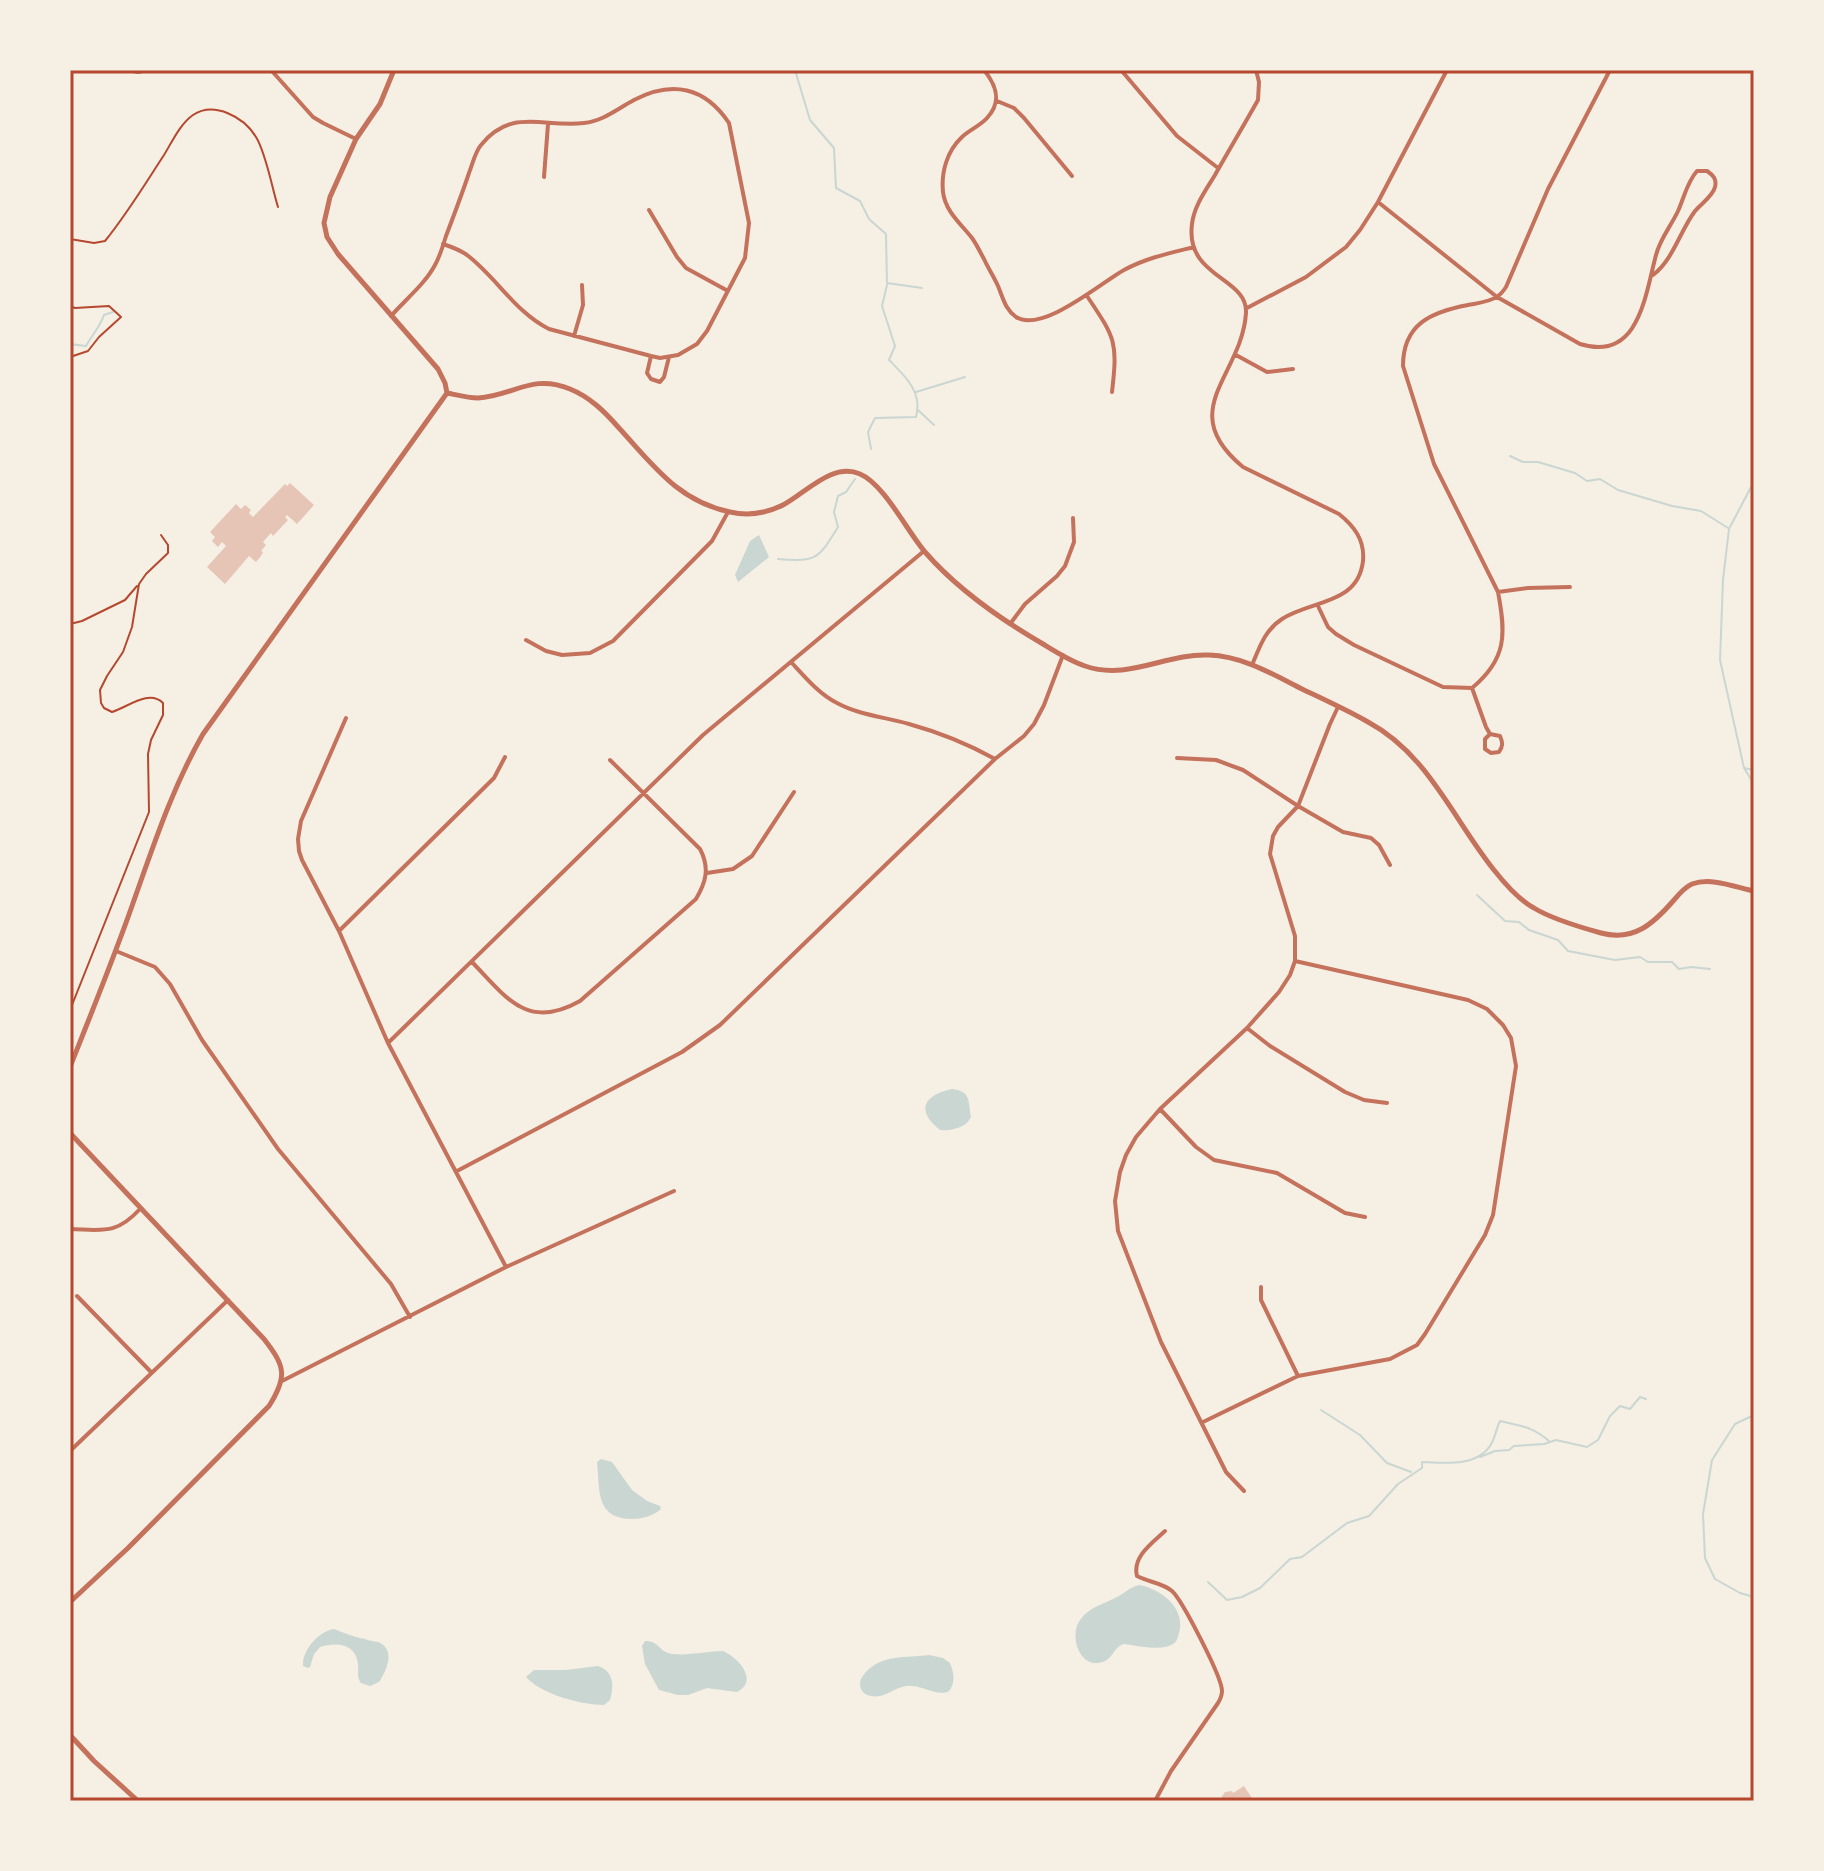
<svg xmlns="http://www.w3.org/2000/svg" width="1824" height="1871" font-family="Montserrat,sans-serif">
  <rect width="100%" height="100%" fill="#f6efe4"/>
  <path fill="#c9d6d2" d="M 759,535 L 769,557 L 738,582 L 735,575 L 750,541 Z
    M 952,1089 C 972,1091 968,1103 971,1117 C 966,1128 951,1131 940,1130 C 915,1110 924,1095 952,1089 Z
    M 601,1459 L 612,1462 L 632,1490 L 647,1501 L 660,1506 L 661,1509 C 653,1516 642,1519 631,1519 C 595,1518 600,1489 597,1462 Z
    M 1139,1585 C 1161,1589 1186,1608 1179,1633 C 1178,1637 1177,1642 1173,1644 C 1161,1652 1135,1645 1123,1644 C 1114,1648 1113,1657 1105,1661 C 1081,1672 1068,1637 1080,1620 C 1089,1607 1104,1604 1117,1597 C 1125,1593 1130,1587 1139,1585 Z
    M 334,1629 C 344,1633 354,1637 365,1639 C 370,1641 374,1641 378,1642 C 396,1649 387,1670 379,1682 L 370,1686 L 361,1683 C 356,1675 359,1673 358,1664 C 356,1643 335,1642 320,1647 L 314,1654 L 310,1667 L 308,1668 L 303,1666 C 302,1650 319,1631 334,1629 Z
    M 645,1641 C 658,1641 658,1649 668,1653 C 681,1657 709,1651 723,1651 C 739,1658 759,1681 737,1692 L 707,1688 L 688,1695 L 678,1695 L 659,1690 L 645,1664 L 642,1646 Z
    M 929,1655 L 943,1658 L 950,1663 C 954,1673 956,1683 948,1692 C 934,1695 926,1687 912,1686 C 897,1684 887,1699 871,1696 C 865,1695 860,1691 860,1684 C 860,1679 863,1676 865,1673 C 882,1654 906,1658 929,1655 Z
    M 598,1666 C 614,1671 614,1686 610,1700 L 604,1705 C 581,1705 541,1694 526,1677 L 534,1670 L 566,1670 Z"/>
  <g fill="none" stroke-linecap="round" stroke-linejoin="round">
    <path stroke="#c9d6d2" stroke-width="2" d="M 795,70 L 810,120 L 834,148 L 836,188 L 860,201 L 869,219 L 886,234 L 887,283 L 922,288
      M 70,344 L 86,346 C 92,335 100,327 104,315 L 113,312
      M 916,392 L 965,377
      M 918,410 L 934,425
      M 871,449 L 868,432 L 875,418 L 916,417 C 923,392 905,376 889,360 L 895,346 L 882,306 L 887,285
      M 1510,456 L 1523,462 L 1538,462 L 1575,473 L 1587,481 L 1600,479 L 1618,490 L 1672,506 L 1701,511 L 1728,528
      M 1754,485 L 1751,487 L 1729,529 L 1723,580 L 1720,660 L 1744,768 L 1754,784
      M 778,559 C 818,562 818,559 838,527 L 834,512 L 838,496 L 846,492 L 855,479
      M 1744,768 L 1754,770
      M 1477,895 L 1505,921 L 1519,922 L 1529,930 L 1558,940 L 1568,951 L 1615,960 L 1640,957 L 1648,962 L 1672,962 L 1679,969 L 1691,967 L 1710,969
      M 1321,1410 L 1360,1435 L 1387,1463 L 1411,1472
      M 1754,1415 L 1735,1424 L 1712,1460 L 1703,1514 L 1705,1558 L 1715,1579 L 1740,1593 L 1754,1597
      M 1480,1457 L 1495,1451 L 1509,1450 L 1514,1446 L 1544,1444 L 1556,1440 L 1587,1447 L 1598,1440 L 1610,1416 L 1620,1406 L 1630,1409 L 1640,1397 L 1646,1399
      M 1208,1582 L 1227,1600 L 1242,1597 L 1260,1588 L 1290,1559 L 1302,1557 L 1347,1523 L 1369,1516 L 1398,1484 L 1422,1468 L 1422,1462 C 1444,1463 1476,1467 1490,1446 C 1495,1439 1496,1429 1500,1421 C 1520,1426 1532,1426 1549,1441"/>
  </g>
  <path fill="#e6c5b7" d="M 290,483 L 314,505 L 297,524 L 287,515 L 285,517 L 288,520 L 273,536 L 271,533 L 263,542 L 266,545 L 261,551 L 263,552 L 261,556 L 256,562 L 249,556 L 225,584 L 207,567 L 226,546 L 222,542 L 218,547 L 212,541 L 215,537 L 210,532 L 236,504 L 241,509 L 245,505 L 251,510 L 249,513 L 253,517 L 285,484 L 287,486 Z
    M 1244,1786 L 1254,1801 L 1223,1801 L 1221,1798 L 1225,1792 L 1232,1791 L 1233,1793 Z"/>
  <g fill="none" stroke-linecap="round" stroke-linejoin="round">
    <path stroke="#b5482f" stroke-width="2" d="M 70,239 L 94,243 L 105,241 C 127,214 145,184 164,155 C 172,142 180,124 193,115 C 214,101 244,117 256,137 C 266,153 272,188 278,207
      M 70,306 L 75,308 L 109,306 L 121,317 L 99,337 L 88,351 L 70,357
      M 70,624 L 82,621 L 125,600 L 137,586
      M 70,1010 L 149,812 L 148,754 L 151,740 L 163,715 L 163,703 C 149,689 128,707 112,712 L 104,708 L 101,703 L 100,690 L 107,676 L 123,652 L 132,627 L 139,584 L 146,574 L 168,553 L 168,545 L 161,535"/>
    <path stroke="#c5725c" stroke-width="4" d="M 128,70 L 138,72 L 147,70
      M 271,70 L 313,117 L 323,123 L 356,139
      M 984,70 C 997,86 1002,102 987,118 C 980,126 969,130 962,137 C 947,151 941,172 943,192 C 945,211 961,224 972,238 C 977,245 980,252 984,259 C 988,268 994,277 998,286 C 1003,298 1005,309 1016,317 C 1042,334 1102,282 1124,270 C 1146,258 1170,253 1194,247
      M 1121,70 L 1177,136 L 1218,168
      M 997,101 L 1014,108 L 1024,118 L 1072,176
      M 544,177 L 548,124
      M 1378,202 L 1497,297 L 1580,344 C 1639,362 1645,296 1656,255 C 1660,239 1671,226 1678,211 C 1684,198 1687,182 1697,171 L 1707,171 C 1713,175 1717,179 1715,187 C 1713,196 1701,204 1695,211 C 1680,231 1673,260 1653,275
      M 649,210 L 677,257 L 686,268 L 728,291
      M 1087,296 C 1115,338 1118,341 1112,392
      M 1247,308 L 1306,277 L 1346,247 L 1360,230 L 1378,202 L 1447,70
      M 391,316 C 405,300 425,284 435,265 C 440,256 443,246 446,236 C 454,215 462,194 469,173 C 473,163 475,152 481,145 C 512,107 543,128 584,123 C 603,121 617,109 634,100 C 672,80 705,87 729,123 L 749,223 L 745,258 L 707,331 L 697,344 L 678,355 L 660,358 L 651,356 L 549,329 C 515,312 497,278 467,255 C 460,250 452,247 443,244
      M 574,336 L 583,305 L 582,285
      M 1236,355 L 1267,372 L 1293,369
      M 651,356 L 647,373 L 651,379 L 660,382 L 664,377 L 669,357
      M 1498,592 L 1528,588 L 1570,587
      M 1318,606 L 1328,627 L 1336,634 L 1354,645 L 1443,687 L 1472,688 C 1507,659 1506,634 1498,592 L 1434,464 L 1403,366 C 1403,324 1431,312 1468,305 C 1478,303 1490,302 1498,296 C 1501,294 1504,290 1506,287 L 1548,189 L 1610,70
      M 1010,624 L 1025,604 L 1057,576 L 1065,566 L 1074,542 L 1073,518
      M 526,640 L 546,651 L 562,655 L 590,653 L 613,641 L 712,541 L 728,512
      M 791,662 C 805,677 819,694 837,703 C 859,715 885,717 909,724 C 938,732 968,744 995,759
      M 1252,665 C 1260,646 1265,630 1282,619 C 1311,600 1358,605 1363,561 C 1365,540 1354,526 1339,514 L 1243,467 C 1174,410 1242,376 1246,313 C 1248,277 1185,278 1192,224 C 1194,206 1206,190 1215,175 C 1229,150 1244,125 1258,100 L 1259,82 L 1256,70
      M 1472,688 L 1486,727 L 1490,734 L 1500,736 C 1503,743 1503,746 1499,752 L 1491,753 L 1485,749 L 1485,739 L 1490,734
      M 346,718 L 301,821 L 298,839 L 299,851 L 302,860 L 339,931 L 388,1043 L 506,1267
      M 1177,758 L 1216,760 L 1243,770 L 1298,806 L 1343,832 L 1371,838 L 1379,845 L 1390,865
      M 707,873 L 733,869 L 752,856 L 794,792
      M 339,931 L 494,778 L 505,757
      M 116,951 L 155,967 L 170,984 L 202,1040 L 278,1149 L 391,1284 L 410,1317
      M 472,962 C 506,997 527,1031 580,1001 L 696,899 C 706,882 710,868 700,849 L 610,760
      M 1247,1028 L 1270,1046 L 1345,1092 L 1364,1100 L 1387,1103
      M 388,1043 L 703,735 L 924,551
      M 1160,1109 L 1196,1147 L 1214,1160 L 1277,1173 L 1345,1213 L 1365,1217
      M 457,1171 L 682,1052 L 720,1025 L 995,759 L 1024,736 L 1034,724 L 1044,705 L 1063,655
      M 70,1229 C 103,1230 116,1235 140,1209
      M 1261,1287 L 1261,1300 L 1298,1376
      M 77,1296 L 151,1372
      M 282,1381 L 506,1267 L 674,1191
      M 1203,1422 L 1298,1376 L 1390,1359 L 1417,1345 L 1425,1334 L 1485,1235 L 1493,1215 L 1516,1066 L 1511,1038 L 1503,1025 L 1487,1009 L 1468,1000 L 1295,961
      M 70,1451 L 228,1300
      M 1244,1491 L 1226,1472 L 1161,1342 L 1118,1231 L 1115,1201 L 1120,1172 L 1126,1155 L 1136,1137 L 1160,1109 L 1247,1028 L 1279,992 L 1290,975 L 1295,961 L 1295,936 L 1270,854 L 1273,836 L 1278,827 L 1298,806 L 1330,724 L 1338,707
      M 1155,1801 L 1171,1771 L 1218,1703 C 1221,1698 1222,1696 1222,1691 C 1222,1677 1182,1600 1172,1591 C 1163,1583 1148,1582 1137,1576 C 1132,1557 1152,1543 1165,1531"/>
    <path stroke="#c5725c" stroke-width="5" d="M 394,70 L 380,104 L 356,139 L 330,197 L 324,223 L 327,237 L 338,254 L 438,369 L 445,383 L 447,393 C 457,395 468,398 478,398 C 513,396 532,373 570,389 C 590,397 605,412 619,428 C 653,465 678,501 730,512 C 748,516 767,513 783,505 C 806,493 832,462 860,474 C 884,484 907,531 925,552 C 958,590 1000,619 1043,644 C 1056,652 1070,661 1085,666 C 1128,681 1166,653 1209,655 C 1243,656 1274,675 1304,690 C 1325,700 1347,710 1368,722 C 1428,754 1453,819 1494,870 C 1505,884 1519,900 1534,908 C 1550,918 1583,928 1601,933 C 1634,942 1654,923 1674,900 C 1679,894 1685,887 1692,884 C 1711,877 1735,887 1754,891
      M 1754,70 L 1754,75
      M 70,1067 C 91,1014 113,960 132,906 C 153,847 172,788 203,734 L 447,393
      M 70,1133 L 264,1339 C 285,1366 288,1376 269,1406 L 128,1548 L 70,1602
      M 70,1735 L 94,1761 L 138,1801"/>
  </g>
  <rect width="1824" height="1871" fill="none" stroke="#f6efe4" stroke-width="144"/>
  <rect x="72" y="72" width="1680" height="1727" fill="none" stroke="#b5482f" stroke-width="3"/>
</svg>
